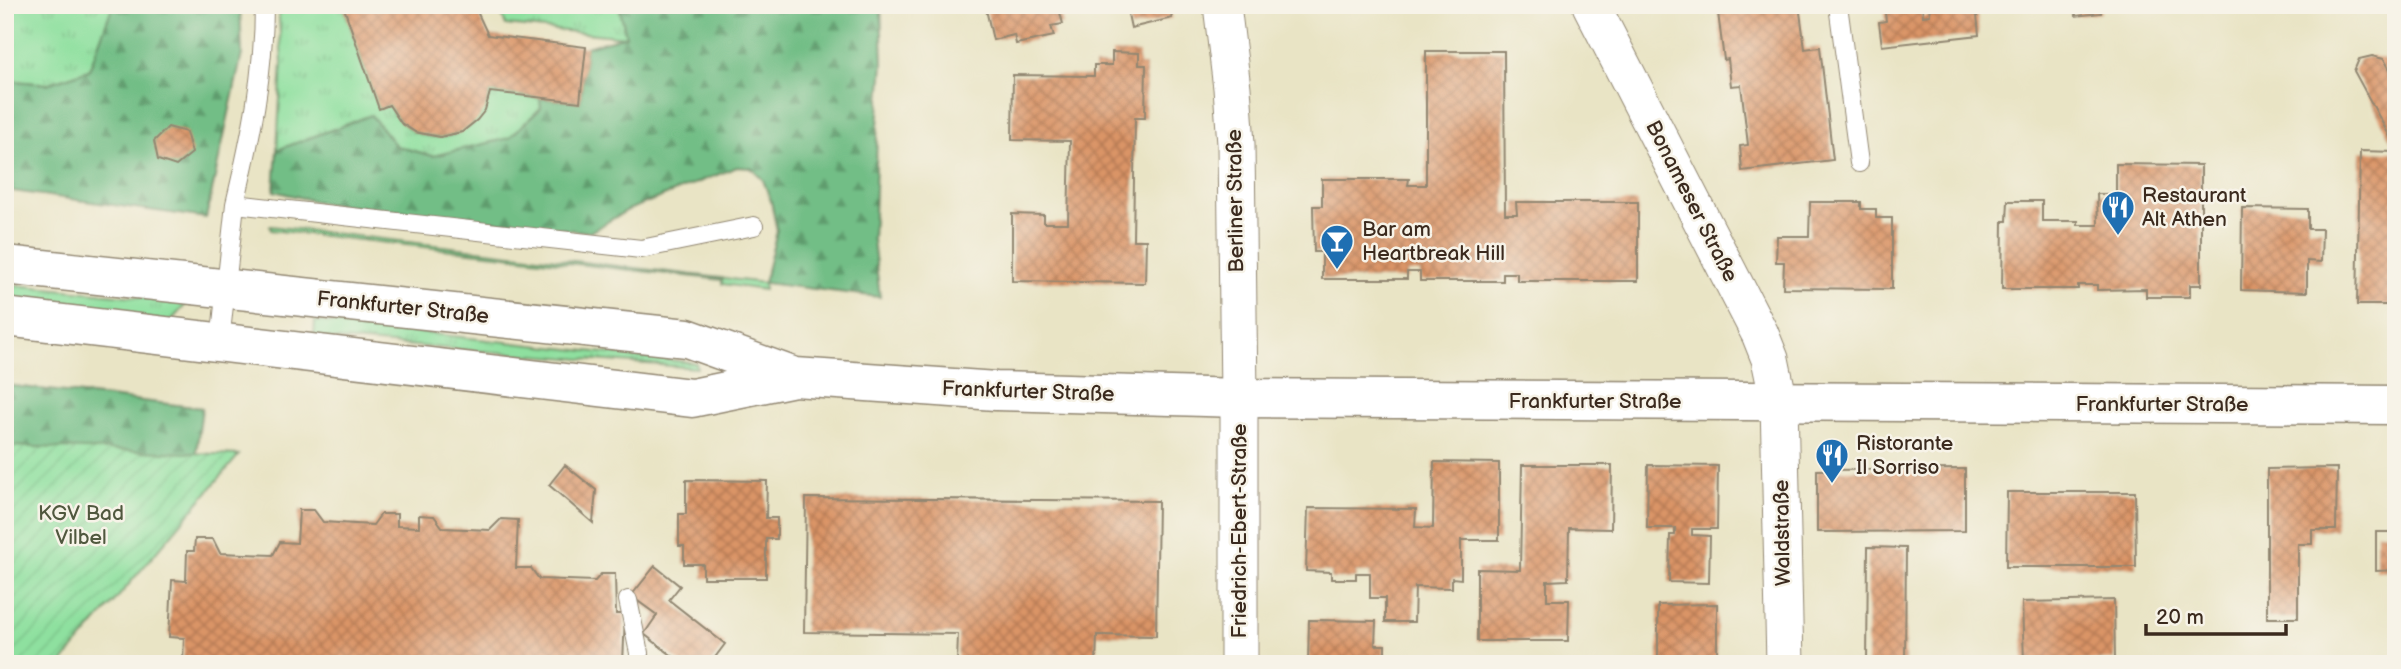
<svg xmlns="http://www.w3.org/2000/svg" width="2401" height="669" font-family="'Balsamiq Sans',sans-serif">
  <defs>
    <pattern id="grass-tufts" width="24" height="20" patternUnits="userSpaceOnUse" patternTransform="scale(1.75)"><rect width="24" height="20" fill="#8ee09f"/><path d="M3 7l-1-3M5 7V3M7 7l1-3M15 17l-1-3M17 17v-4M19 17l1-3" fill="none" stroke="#7bc088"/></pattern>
    <pattern id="forest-firs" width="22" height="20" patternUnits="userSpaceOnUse" patternTransform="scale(1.75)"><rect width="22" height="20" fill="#72be86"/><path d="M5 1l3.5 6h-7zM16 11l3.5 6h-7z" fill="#5f9b6d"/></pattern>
    <pattern id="garden-furrows" width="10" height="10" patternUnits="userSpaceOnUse" patternTransform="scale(1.75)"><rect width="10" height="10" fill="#8ee09f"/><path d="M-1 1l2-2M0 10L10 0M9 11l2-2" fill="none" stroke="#7bc088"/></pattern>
    <pattern id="building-cross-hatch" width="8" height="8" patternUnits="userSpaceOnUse" patternTransform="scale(1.75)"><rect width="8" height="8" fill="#da9466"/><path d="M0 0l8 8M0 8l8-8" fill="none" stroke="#b27953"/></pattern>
  </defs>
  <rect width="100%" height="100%" fill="#f7f3e8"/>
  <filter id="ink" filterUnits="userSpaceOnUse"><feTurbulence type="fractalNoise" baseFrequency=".0143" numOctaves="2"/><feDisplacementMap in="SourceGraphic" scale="14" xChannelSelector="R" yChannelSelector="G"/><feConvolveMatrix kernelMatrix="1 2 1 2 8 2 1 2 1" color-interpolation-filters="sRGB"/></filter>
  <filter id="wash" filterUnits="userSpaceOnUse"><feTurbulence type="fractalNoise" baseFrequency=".00686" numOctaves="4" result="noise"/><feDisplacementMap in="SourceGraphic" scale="28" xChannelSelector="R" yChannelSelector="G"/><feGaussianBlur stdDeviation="1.57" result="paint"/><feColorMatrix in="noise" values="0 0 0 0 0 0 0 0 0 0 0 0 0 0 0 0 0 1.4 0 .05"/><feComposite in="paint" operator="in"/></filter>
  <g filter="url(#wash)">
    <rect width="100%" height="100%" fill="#e9e4c5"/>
    <path fill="url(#grass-tufts)" stroke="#64855e" stroke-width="2" d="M5 5H113L89 70 47 84 5 80Z
      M278 5H343L379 109 389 105C413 154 479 145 490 92L540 98 541 108 509 138 433 156 396 146 323 135 277 150 282 62Z
      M497 5H619L626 37 506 25Z
      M270 226 764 283V290L722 284V280L271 230Z
      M5 284 188 302 170 322 5 301Z
      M315 321 696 363 697 368 314 338Z"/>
    <path fill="url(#forest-firs)" stroke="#567452" stroke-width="2" d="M113 5H240L242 54 206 218 5 190V80L47 84 89 70Z
      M619 5H881L883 64 877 138 873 240 880 297 764 283 777 231 771 201 763 180 751 168 737 167 628 210 590 232 322 203 274 191 277 150 371 115 396 146 433 156 509 138 541 108 540 98 580 102 586 47 626 36Z
      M5 385 202 408 196 454 5 446Z"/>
    <path fill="url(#garden-furrows)" stroke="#64855e" stroke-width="2" d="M5 446 239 455 61 664H5Z"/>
    <g id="blocks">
      <path fill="url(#building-cross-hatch)" d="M343 5H474L488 35 586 47 580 102 490 92 485 110 477 120 462 132 440 137 415 132 401 123 389 105 379 109Z
        M985 5H1058L1063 24 1051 26 1054 36 1016 44 1014 35 993 40Z
        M1126 5H1169L1172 18 1131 28Z
        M1717 5H1799L1805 49 1820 47 1833 160 1742 171 1740 146 1748 145 1741 85 1731 86 1728 59 1724 60Z
        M1884 5H1922L1923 16 1930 15 1929 5H1976L1979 35 1882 46 1879 22 1886 21Z
        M2075 5H2100L2101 13 2076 16Z
        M1426 51H1504L1505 214H1517L1516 202H1638V281H1517V273H1503V281H1420V272H1407V279H1322V252H1314L1313 206H1322V179H1409L1408 185H1426Z
        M1112 52 1139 53V65H1146L1145 118H1135L1133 240H1146L1145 283 1012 281V214L1044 215V223H1068L1070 141 1012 140 1013 75 1094 76V65H1112Z
        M2372 56 2384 59 2396 80V148L2354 71 2359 59Z
        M168 127 186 132 192 153 176 166 158 160 154 141Z
        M2360 151 2396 152V305H2357Z
        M2116 164 2201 165V285H2190V297H2146V289L2097 290V285H2078V289H2002L2003 221H2007L2008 201H2042V221H2078V225H2098L2097 194H2116Z
        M1810 202H1861V209H1876V218H1892V289L1783 288 1784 262H1776L1777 236H1809Z
        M2242 208 2308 209V229H2322L2321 262 2307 261V292L2241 290Z
        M1434 462 1499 463V540H1461V579L1452 578V588L1415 587 1414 622H1385V598H1370V573H1356V579H1331V572L1306 571 1308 508 1416 509 1415 527 1433 528Z
        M565 465 596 490 593 523 549 485Z
        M1522 465H1612L1611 529 1569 528 1568 580 1547 581V600H1569L1568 641H1477V569L1520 570Z
        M1648 465 1718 466 1717 529H1692V535L1710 536 1709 583 1669 582 1670 535H1675V528H1647Z
        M2337 468 2336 530H2312V544H2298V618H2267V469Z
        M1965 469V531L1817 532V470Z
        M686 480 767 481 766 518H777V539H766V578H703V564H684V546H679V514H686Z
        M2007 492H2135L2136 567H2006Z
        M806 498 1158 501 1156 636 1097 635 1096 664H957L958 634 804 632Z
        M299 510H314L323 522 355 524 373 525 381 514H397V526L419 527V515L434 516 443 528 490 530 501 519 518 520 516 568H531L539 579 595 581 601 574H615L616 614H625L623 664H387V662L365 661V664H190L191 662 183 661 184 638 169 637 172 580 186 581 187 551H194L195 539H213L220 553 273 555 280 542 297 543Z
        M2376 532H2396V570L2376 571Z
        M1868 547 1906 548 1905 664H1867Z
        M655 566 680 586 669 600 725 644 710 664H683L644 634 657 615 631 596Z
        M2114 600 2115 660 2024 662 2022 602Z
        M1717 604V664H1658V605Z
        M1309 620 1376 621 1375 645H1385V663L1308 664Z"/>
    </g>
  </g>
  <g filter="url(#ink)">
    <use href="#blocks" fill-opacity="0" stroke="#928772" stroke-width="2"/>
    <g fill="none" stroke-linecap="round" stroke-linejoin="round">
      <defs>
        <path id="service" d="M1838 5 1859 163
          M235 204C251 137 264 75 264 5
          M220 342 235 204 641 249 754 226
          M628 600 639 653V664"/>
        <path id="minor" d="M1222 5 1232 88 1236 144 1239 398V664
          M1591 5 1760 334 1770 359 1779 402 1785 664"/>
        <path id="secondary" d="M5 265 687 338 795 377
          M5 317 692 398 795 377 996 391 1239 398 2396 405"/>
      </defs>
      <use href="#service" stroke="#928772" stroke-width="20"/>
      <use href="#minor" stroke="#928772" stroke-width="39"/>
      <use href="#secondary" stroke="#928772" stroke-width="41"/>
      <use href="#service" stroke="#fff" stroke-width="18"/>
      <use href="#minor" stroke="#fff" stroke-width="37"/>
      <use href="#secondary" stroke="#fff" stroke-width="38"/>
    </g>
  </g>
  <defs>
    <symbol id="restaurant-pin" viewBox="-11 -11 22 30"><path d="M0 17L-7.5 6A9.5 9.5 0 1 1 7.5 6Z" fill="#1f6fb2" stroke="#f7f3e8"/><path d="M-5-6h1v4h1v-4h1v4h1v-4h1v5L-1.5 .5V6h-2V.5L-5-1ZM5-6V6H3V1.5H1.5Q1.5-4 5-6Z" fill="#fff"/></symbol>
    <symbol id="bar-pin" viewBox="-11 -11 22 30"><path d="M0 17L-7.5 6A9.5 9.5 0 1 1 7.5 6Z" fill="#1f6fb2" stroke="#f7f3e8"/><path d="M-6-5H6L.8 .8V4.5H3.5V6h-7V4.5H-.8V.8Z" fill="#fff"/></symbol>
  </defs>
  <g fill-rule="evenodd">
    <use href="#restaurant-pin" x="2099" y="188" width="38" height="52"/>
    <use href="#bar-pin" x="1318" y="222" width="38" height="52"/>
    <use href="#restaurant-pin" x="1813" y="436" width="38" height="52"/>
  </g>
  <g text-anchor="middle" stroke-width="5" stroke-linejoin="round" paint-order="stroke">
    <g font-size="21" fill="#3b2a1e" stroke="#f7f3e8" text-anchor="start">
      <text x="2142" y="202">Restaurant<tspan x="2142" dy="24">Alt Athen</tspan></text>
      <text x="1362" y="236">Bar am<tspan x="1362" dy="24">Heartbreak Hill</tspan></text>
      <text x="1856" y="450">Ristorante<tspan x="1856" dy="24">Il Sorriso</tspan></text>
    </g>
    <g font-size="21" fill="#3b2a1e" stroke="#f7f3e8">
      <text transform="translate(1235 201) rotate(-91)" y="7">Berliner Straße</text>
      <text transform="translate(1692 201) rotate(63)" y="7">Bonameser Straße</text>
      <text transform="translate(403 307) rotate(6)" y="7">Frankfurter Straße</text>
      <text transform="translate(1028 391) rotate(2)" y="7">Frankfurter Straße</text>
      <text x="1595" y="408">Frankfurter Straße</text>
      <text x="2162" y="411">Frankfurter Straße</text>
      <text transform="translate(1239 531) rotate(-90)" y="7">Friedrich-Ebert-Straße</text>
      <text transform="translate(1782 533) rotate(-91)" y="7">Waldstraße</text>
    </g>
    <g font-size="21" fill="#50583e" stroke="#f7f3e8">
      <text x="81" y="520">KGV Bad<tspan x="81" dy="24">Vilbel</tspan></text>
    </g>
  </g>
  <rect width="2401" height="669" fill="none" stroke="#f7f3e8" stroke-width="28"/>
  <path d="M2146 624v10h140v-10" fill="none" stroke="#3b2a1e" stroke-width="3.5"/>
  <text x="2156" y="624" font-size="21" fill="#3b2a1e" stroke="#f7f3e8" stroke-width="5" paint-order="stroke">20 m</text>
</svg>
